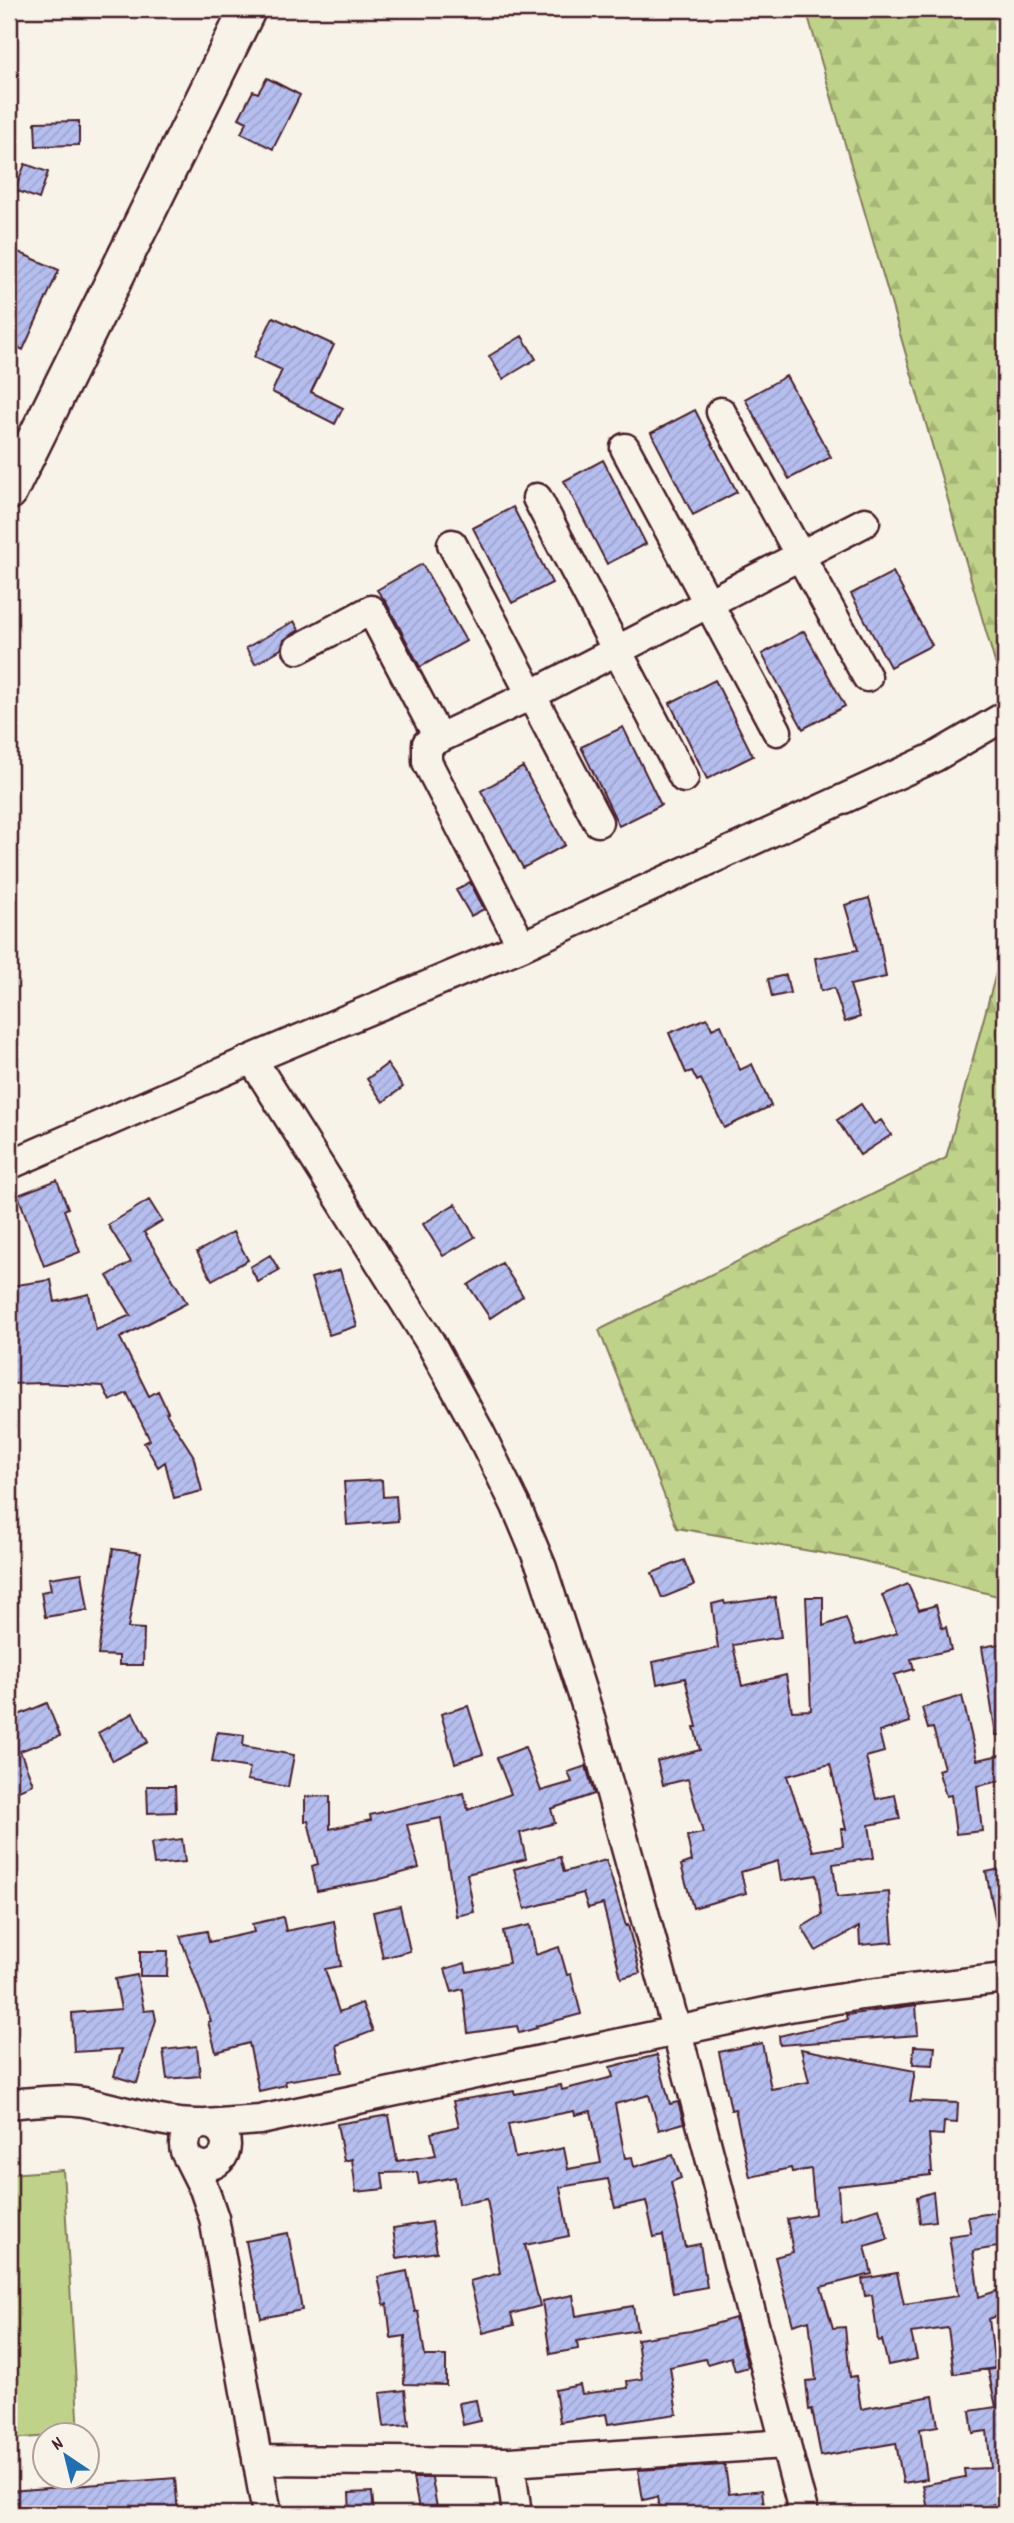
<svg xmlns="http://www.w3.org/2000/svg" width="1014" height="2523" font-family="Dekko,sans-serif">
  <defs>
    <pattern id="forest-firs" width="22" height="20" patternUnits="userSpaceOnUse" patternTransform="scale(1.75)"><rect width="22" height="20" fill="#bed389"/><path d="M5 1l3.5 6h-7zM16 11l3.5 6h-7z" fill="#a5b576"/></pattern>
    <pattern id="building-hatch" width="6" height="6" patternUnits="userSpaceOnUse" patternTransform="scale(1.75)"><rect width="6" height="6" fill="#b5beef"/><path d="M-1 1l2-2M0 6l6-6M5 7l2-2" fill="none" stroke="#9da3cd"/></pattern>
  </defs>
  <rect width="100%" height="100%" fill="#f7f3e8"/>
  <filter id="ink" filterUnits="userSpaceOnUse"><feTurbulence type="fractalNoise" baseFrequency=".0143" numOctaves="2"/><feDisplacementMap in="SourceGraphic" scale="14" xChannelSelector="R" yChannelSelector="G"/><feConvolveMatrix kernelMatrix="1 2 1 2 8 2 1 2 1" color-interpolation-filters="sRGB"/></filter>
  <g filter="url(#ink)">
    <path fill="url(#forest-firs)" stroke="#84795a" stroke-width="2" d="M806 9H1005V697Z
      M1005 940V1598L856 1559 677 1528 599 1330 946 1158Z"/>
    <path fill="#bed389" stroke="#84795a" stroke-width="2" d="M63 2170 79 2434 9 2439V2174Z"/>
    <path fill="url(#building-hatch)" stroke="#4a1f2b" stroke-width="2" fill-rule="evenodd" d="M267 78 300 95 273 149 241 133 247 122 239 118 253 91 258 93Z
      M79 121V145L36 146 35 122Z
      M25 164 48 172 39 199 15 190Z
      M9 248 59 270 23 350 9 343Z
      M273 317 334 345 311 392 343 408 335 424 272 392 282 370 254 357Z
      M522 336 536 359 503 379 489 356Z
      M786 376 831 457 789 479 745 399Z
      M695 410 737 492 693 515 651 433Z
      M603 460 646 544 607 564 564 481Z
      M513 507 552 583 512 603 473 528Z
      M422 564 466 641 420 667 386 602 377 590Z
      M893 572 932 645 890 667 851 594Z
      M294 621 299 630 284 640 281 649 255 664 246 648Z
      M804 631 845 706 803 729 762 654Z
      M715 680 753 756 707 779 670 703Z
      M623 727 661 805 619 826 581 747Z
      M523 767 565 845 523 868 481 791Z
      M470 882 484 909 471 916 456 890Z
      M869 898 877 926 886 977 850 985 860 1017 845 1022 834 988 821 991 815 958 858 950 845 905Z
      M786 975 790 993 772 997 768 979Z
      M707 1018 712 1029 721 1025 740 1070 752 1064 771 1106 724 1128 701 1079 697 1081 692 1071 686 1073 669 1033Z
      M387 1064 403 1087 383 1102 367 1079Z
      M861 1104 874 1124 881 1120 891 1135 860 1155 837 1120Z
      M57 1180 68 1208 64 1210 80 1252 44 1266 18 1195Z
      M149 1200 162 1221 144 1232 187 1303 120 1338 149 1396 158 1391 168 1412 166 1413 193 1455 202 1491 174 1498 165 1462 158 1467 144 1443 150 1440 127 1393 110 1401 103 1386 44 1383 9 1384V1357H11L9 1286 51 1280 55 1302 89 1294 96 1330 131 1315 107 1276 131 1262 108 1225Z
      M455 1204 475 1237 443 1256 423 1224Z
      M233 1232 248 1260 212 1280 197 1252Z
      M270 1255 279 1270 258 1282 250 1267Z
      M502 1263 523 1296 490 1318 468 1285Z
      M340 1270 357 1326 329 1335 311 1278Z
      M382 1480 383 1497 396 1496 398 1521 347 1525 344 1482Z
      M113 1549 141 1553 128 1628 144 1629 143 1665H119V1656L98 1655Z
      M684 1560 694 1585 662 1598 652 1573Z
      M82 1573 88 1610 45 1617 41 1592 51 1590 49 1578Z
      M908 1584 919 1610 936 1605 942 1628 946 1627 951 1650 911 1659 914 1669 894 1675 910 1722 879 1732 884 1752 866 1757 876 1799 895 1795 900 1819 869 1825 874 1858 833 1864 837 1897 889 1892 893 1942 860 1945 859 1927 816 1951 802 1927 822 1915 817 1875 781 1881 778 1861 741 1872 746 1893 693 1908 681 1865 692 1861 687 1836 703 1833 688 1779 663 1785 657 1761 700 1750 694 1727H697L685 1678 657 1684 653 1662 718 1648 712 1604 724 1601 725 1604 775 1597 781 1637 733 1645 742 1686 786 1675 792 1711 811 1710 806 1597H823V1626L846 1618 856 1645 897 1633 882 1595ZM830 1764 846 1829H841L843 1846 813 1851 787 1776Z
      M1005 1643V1735H996L982 1647Z
      M962 1696 977 1760 1005 1754V1780L977 1786 982 1831 956 1834 951 1795 946 1796 938 1770 944 1768 933 1728 928 1729 922 1708Z
      M47 1703 60 1736 20 1751 33 1784 9 1794V1719Z
      M468 1706 483 1754 455 1763 441 1714Z
      M133 1713 148 1742 113 1761 98 1733Z
      M217 1732 244 1735 243 1746 294 1755 288 1787 247 1780 250 1768 212 1762Z
      M525 1747 541 1791 572 1782 568 1772 586 1766 594 1794 551 1809 555 1823 520 1833 526 1859 467 1874 474 1912 456 1916 441 1818 407 1825 419 1868 377 1880 317 1891 312 1866 318 1864 308 1821H305V1797L330 1796V1829L371 1820 370 1815 464 1793 468 1810 511 1794 497 1758Z
      M147 1786H175L176 1812 148 1813Z
      M182 1839 185 1862 154 1865 151 1843Z
      M560 1857 564 1872 606 1860 626 1926 628 1925 640 1973 621 1978 603 1904 588 1908 583 1893 525 1909 514 1869Z
      M1005 1868V1931L998 1932 986 1872Z
      M400 1906 410 1951 383 1958 373 1912Z
      M283 1917 286 1931 334 1921 341 1966 325 1969 339 2012 362 2003 373 2031 337 2045 342 2072 285 2081 286 2085 259 2091 249 2043 216 2052 208 2022 211 2021 180 1936 207 1931 209 1942 254 1932 252 1924Z
      M530 1925 536 1955 559 1947 567 1975 571 1974 581 2014 536 2026 537 2028 519 2033 517 2026 468 2033 463 1989 452 1992 445 1969 465 1963 467 1972 509 1963 503 1931Z
      M140 1951H168L167 1976H140Z
      M137 1975 144 2011 154 2010 156 2020 137 2083 114 2076 122 2049 74 2052 72 2013 121 2009 115 1979Z
      M916 2005 918 2035 780 2045 779 2036 847 2020 846 2015Z
      M762 2043 771 2089 809 2082 801 2049 915 2071 910 2101 958 2103 957 2123 944 2122 943 2135 929 2134 932 2172H930V2175L838 2186 840 2220 879 2208 888 2239 865 2246 872 2274 821 2287 833 2328 845 2327 850 2377 856 2376 861 2409 933 2396 938 2426 920 2429 927 2479 903 2483 896 2443 821 2456 812 2409 809 2410 806 2381 816 2380 809 2320 793 2325 775 2257 793 2252 787 2219 815 2214 811 2169 792 2172 791 2168 750 2177 735 2109 731 2110 719 2052Z
      M197 2046 200 2076 167 2079 163 2050Z
      M914 2046 935 2047 933 2065 913 2064Z
      M657 2055 670 2104 678 2102 684 2123 659 2130 649 2095 615 2104 625 2158 632 2157 634 2167 673 2155 681 2178 671 2182 685 2247 700 2244 707 2287 673 2293 663 2235 654 2237 646 2201 615 2208 608 2179 560 2187 569 2236 525 2245 540 2306 511 2314 514 2325 483 2333 470 2281 500 2273 487 2199 458 2204 455 2177 419 2184 417 2172 382 2173 384 2189 356 2192 352 2159 344 2161 337 2124 389 2115 397 2161 436 2155 431 2133 459 2126 453 2101 514 2091 515 2094 561 2085 562 2090 613 2077 610 2067ZM574 2111 575 2115 591 2111 601 2163 568 2169 564 2148 515 2158 508 2124Z
      M933 2192 936 2221 920 2223 917 2197Z
      M998 2212 1004 2246 973 2251 979 2297 1005 2288V2313L989 2319 995 2368 954 2374 948 2328 911 2333 917 2359 888 2365 882 2340 878 2341 872 2295 865 2296 862 2279 897 2273 904 2304 958 2296 949 2236 971 2233 968 2217Z
      M432 2222 437 2252 397 2258 393 2228Z
      M288 2233 302 2310 261 2318 246 2241Z
      M407 2271 415 2312 418 2311 425 2356H446V2385L404 2384 405 2336 391 2338 387 2304 384 2305 378 2277Z
      M573 2295 576 2316 633 2306 637 2330 577 2341 578 2349 550 2354 542 2301Z
      M735 2318 748 2367 735 2371 731 2357 707 2364 705 2359 670 2367 677 2414 608 2424 606 2414 560 2422 555 2390 580 2385 582 2394 628 2388 627 2381 642 2379 637 2339 691 2331Z
      M1005 2367V2502L947 2514H929L923 2485 965 2477 964 2469 991 2468 987 2431 973 2433 970 2411 996 2407 988 2370Z
      M405 2390 409 2425 384 2427 380 2393Z
      M476 2400 480 2421 463 2425 459 2403Z
      M725 2465 729 2494 762 2490 765 2514H660L657 2497 643 2500 638 2470Z
      M175 2478 178 2514H12L10 2491Z
      M413 2478H432L438 2514H420Z
      M372 2492 374 2514H350L349 2493Z"/>
    <g fill="none" stroke-linecap="round" stroke-linejoin="round">
      <defs>
        <path id="minor" d="M721 412 867 677
          M625 448 777 731
          M537 498 684 778
          M452 544 598 822
          M298 649 371 610 438 737
          M522 946 427 762V744L531 695 865 522
          M252 1059 430 1342 479 1431 516 1506 542 1568 589 1714 677 2032 804 2514
          M9 1165 252 1059 522 946 935 757 1005 716
          M9 2104C34 2102 60 2098 84 2102 124 2109 160 2125 201 2124
          M206 2124 260 2120 789 2007 861 1995 1005 1978
          M184 2145a21 21 0 1 1 42 0a21 21 0 1 1-42 0Z
          M189 2159 204 2189 214 2218 267 2514
          M257 2460 510 2462 786 2444
          M510 2462 517 2514"/>
        <path id="major" d="M9 492 248 9"/>
      </defs>
      <use href="#minor" stroke="#4a1f2b" stroke-width="33"/>
      <use href="#major" stroke="#4a1f2b" stroke-width="40"/>
      <use href="#minor" stroke="#f7f3e8" stroke-width="28"/>
      <use href="#major" stroke="#f7f3e8" stroke-width="35"/>
    </g>
  </g>
  <rect width="1014" height="2523" fill="none" stroke="#f7f3e8" stroke-width="35"/>
  <rect x="18" y="18" width="979" height="2488" fill="none" stroke="#4a1f2b" stroke-width="2.5" filter="url(#ink)"/>
  <g transform="translate(66 2456) rotate(325)"><circle r="33" fill="#f7f3e8" stroke="#b29e9c" stroke-width="2"/>
  <path d="M0-5L12 26L0 18L-12 26Z" fill="#1f6fb2"/>
  <text y="-10" font-size="19" font-weight="bold" text-anchor="middle" fill="#4a1f2b">N</text>
  </g>
</svg>
